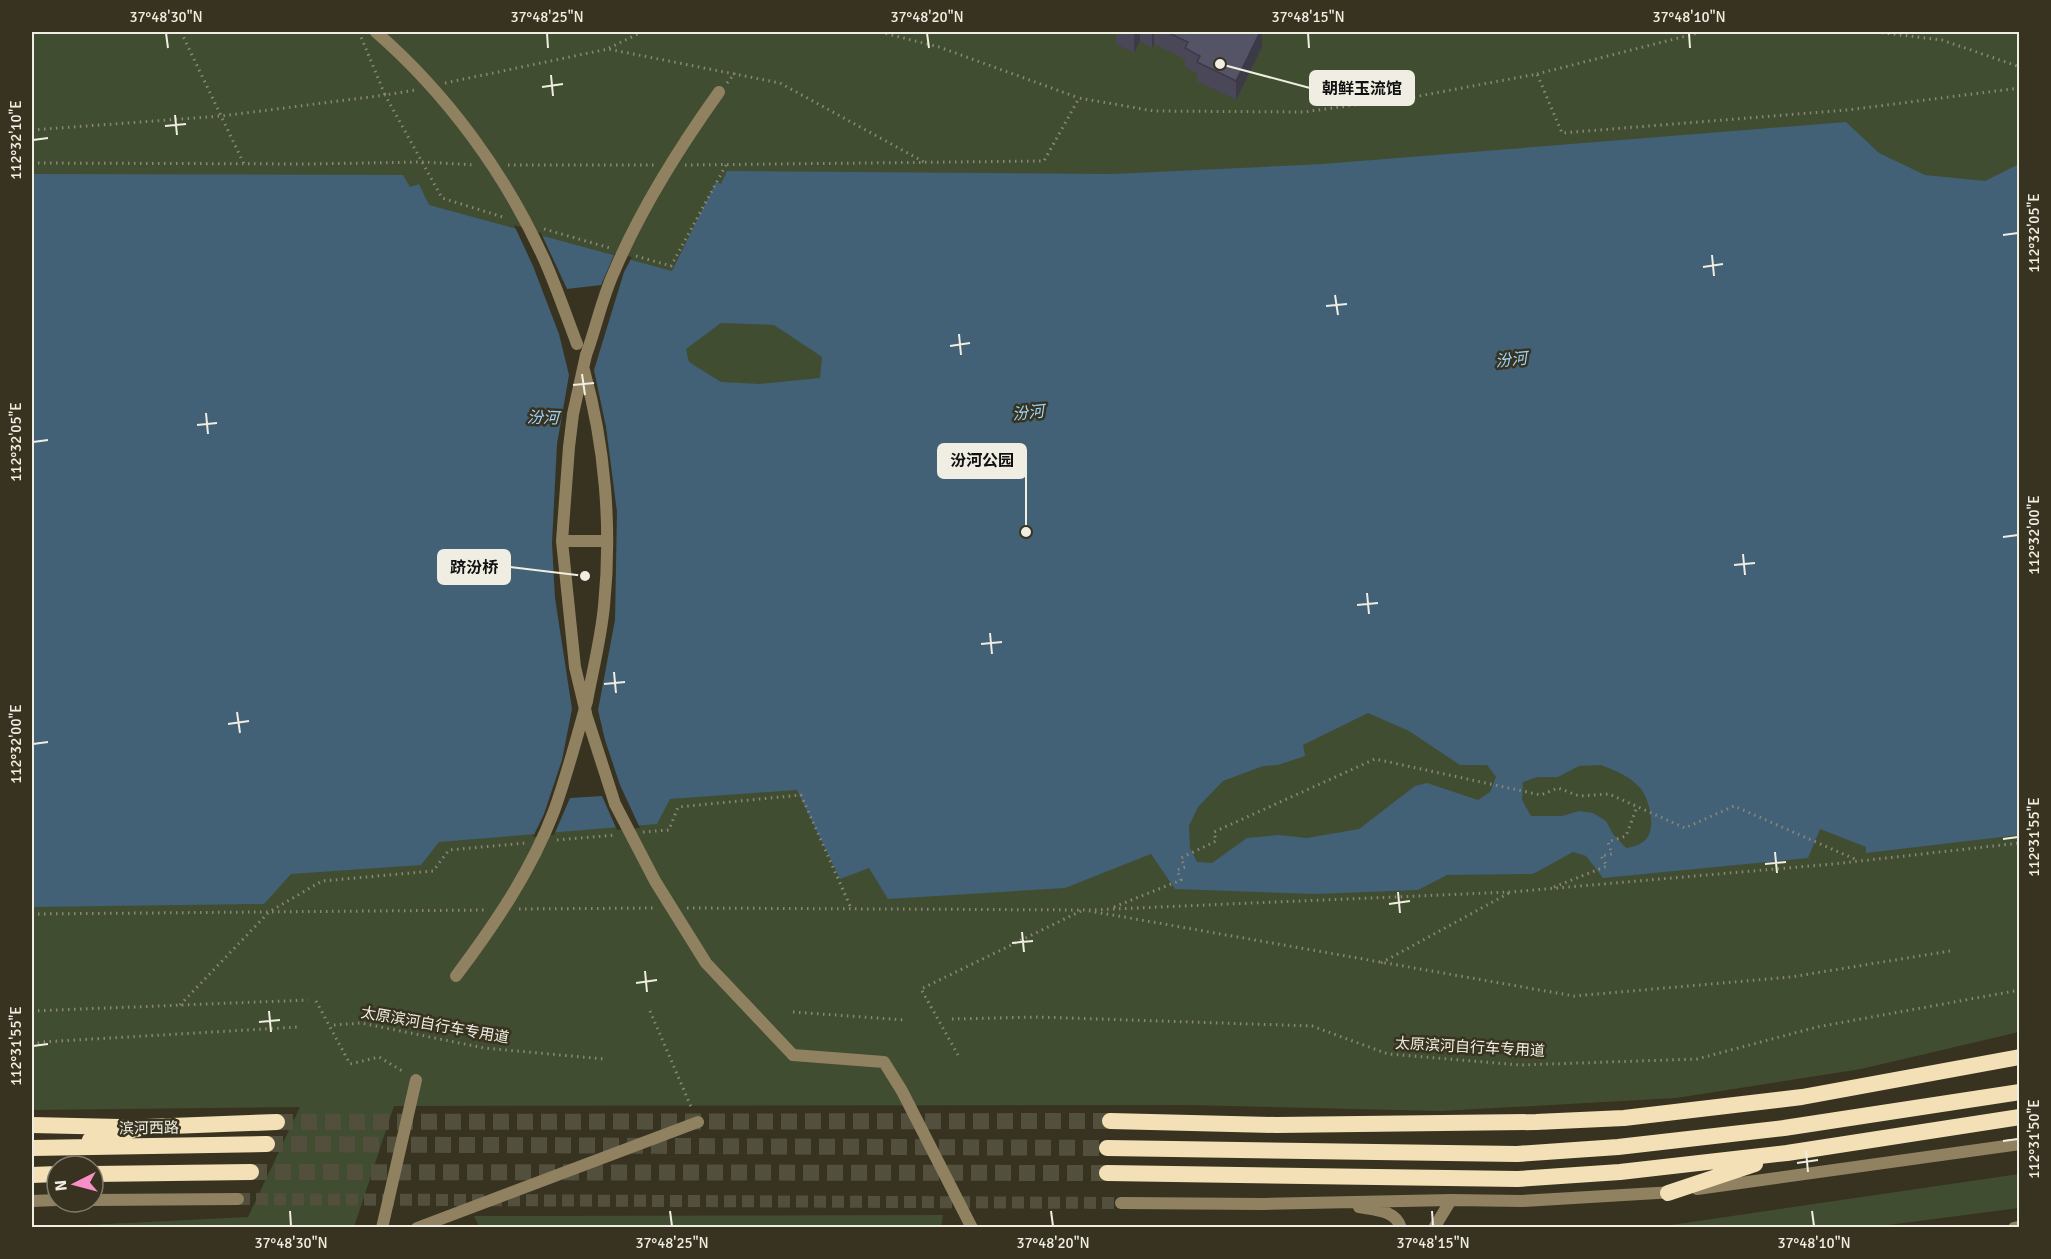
<svg xmlns="http://www.w3.org/2000/svg" width="2051" height="1259" font-family="Signika,'Noto Sans SC',sans-serif">
  <rect width="100%" height="100%" fill="#373320"/>
  <path fill="#414d30" d="M32 32H2019V1032L1861 1069 1676 1098 1441 1111 1188 1105 394 1106 354 1227H47L248 1217 300 1107 32 1110Z
    M2019 1174V1208L1865 1228 1657 1227Z
    M943 1215 941 1228H480L474 1216Z"/>
  <path fill="#426076" fill-rule="evenodd" d="M1846 122 1879 153 1925 175 1985 181 2019 164V835L1866 853V847L1820 829 1808 858 1603 878 1586 856 1573 852 1533 874 1447 875 1418 890 1315 894 1175 889 1151 854 1065 888 888 899 869 868 840 879 797 790 670 799 657 824 439 842 421 865 291 874 264 904 32 907V174L403 175 410 187 419 184 429 205 672 271 716 182 721 184 727 171 1112 174 1322 164ZM721 323 774 325 822 357 820 378 760 384 721 382 689 362 686 349ZM1368 713 1409 731 1460 765H1487L1496 777 1490 792 1478 800 1427 783 1415 786 1359 829 1307 838 1279 835 1247 838 1212 863 1197 862 1190 848 1189 826 1198 807 1223 781 1263 766 1278 765 1305 756 1303 745ZM1601 765C1616 771 1630 776 1641 789 1649 800 1656 826 1647 838 1643 844 1633 847 1626 848L1613 834 1606 821 1593 813 1579 811 1562 816H1531L1522 800 1523 782 1537 777H1558L1579 766Z"/>
  <path fill="#373320" d="M514 225 541 233 567 289 601 285 615 253 632 257 624 272 594 370 606 427 617 512 615 620 598 710 605 740 620 785 640 828 617 830 602 796 570 798 554 835 533 837 544 814 562 760 572 709 555 598 552 543 557 444 569 375 559 334 533 266Z"/>
  <g fill="none" stroke-linecap="round" stroke-linejoin="round">
    <path stroke="#534f3d" stroke-width="12" stroke-dasharray="12 6" stroke-linecap="butt" d="M238 1199 1121 1203"/>
    <path stroke="#534f3d" stroke-width="16" stroke-dasharray="16 8" stroke-linecap="butt" d="M277 1122 1110 1121
      M267 1144 1107 1148
      M251 1172 1107 1173"/>
    <path stroke="#8b8778" stroke-width="3" stroke-dasharray="1.5 4.5" stroke-linecap="butt" d="M181 32 244 164
      M359 32 385 95 416 90
      M880 32 939 47 1079 98
      M1876 32 1942 40 2020 67
      M609 48 642 32
      M1537 74 1702 32
      M445 83 608 49 780 83 924 162
      M727 83 735 73
      M32 130 222 116 385 95 442 198 506 218
      M32 163 307 164 423 162 475 165
      M508 165H655
      M685 165 1044 161 1079 98 1154 111 1304 112 1419 96 1537 74 1562 133 1847 110 2020 88
      M544 229 610 248
      M636 256 671 266 726 165
      M643 832 669 830 678 807 801 795 851 908
      M557 840 616 835
      M1554 887 1607 866 1601 856 1612 854 1608 842 1626 836 1637 807
      M1114 907 1181 880 1177 870 1185 867 1181 858 1216 841 1214 832 1375 759 1541 795 1558 788 1579 796 1609 794 1685 828 1734 806 1857 860
      M687 908 1084 910 1574 996 1791 977 1950 951
      M519 909 657 908
      M1089 910 1511 892 1833 864 2020 843
      M32 914 486 910
      M1381 963 1509 893
      M316 1001 350 1064 379 1057 404 1072
      M180 1005 269 912 322 881 433 871 449 850 526 843
      M32 1011 308 1000
      M650 1011 692 1109
      M793 1012 905 1020
      M952 1019 1038 1017 1312 1026 1388 1054 1520 1065 1697 1059 1817 1027 2020 990
      M334 1025 361 1023 484 1048 604 1059
      M32 1045 42 1042 298 1027
      M958 1055 921 989 1083 910"/>
    <path stroke="#908161" stroke-width="12" d="M586 355 573 414 569 447 562 541 575 667 586 713
      M584 370C605 445 612 528 604 606 601 638 593 669 587 701
      M562 541H607
      M793 1055 884 1062 902 1091 972 1228
      M382 1228 416 1080
      M417 1228 698 1122
      M2014 1228 2020 1227"/>
    <path stroke="#908161" stroke-width="12" d="M1697 1189 2020 1144
      M93 1200 238 1199
      M32 1201 57 1200
      M1121 1203 1264 1204 1451 1200 1522 1201 1674 1192
      M1359 1207C1375 1210 1396 1210 1401 1228
      M1434 1228 1451 1200"/>
    <path stroke="#f3e0b6" stroke-width="16" d="M1110 1121 1276 1125 1536 1122 1624 1118 1802 1097 2020 1057
      M32 1125 120 1127
      M90 1140 145 1127 277 1122
      M32 1148 267 1144
      M1107 1148 1517 1154 1618 1147 1784 1128 2020 1092
      M1107 1173 1518 1179 1620 1172 1787 1153 2020 1117
      M93 1174 251 1172
      M32 1175 57 1174
      M1668 1193 1755 1164"/>
    <path stroke="#908161" stroke-width="12" d="M376 32C447 94 505 173 544 259 556 286 566 315 577 344
      M586 355C596 328 602 298 614 272 641 208 679 148 719 92
      M586 714 615 804 655 881 706 963 793 1055
      M456 976C495 924 531 871 554 811 567 775 577 737 587 701"/>
  </g>
  <path fill="#494758" d="M1116 32H1262V47L1236 100 1197 81V73L1185 67V59L1154 44 1152 48 1140 41 1134 53 1116 44Z"/>
  <path fill="#3c3a47" d="M1135 32H1140V41L1134 53V34Z
    M1152 32H1154V44L1152 48Z
    M1260 32H1262V47L1236 100V81Z"/>
  <path fill="#555366" stroke="#3c3a47" stroke-width="1.5" d="M1167 32H1260L1236 81 1197 62 1200 56 1185 48 1188 42Z"/>
  <path fill="none" stroke="#f0ede2" stroke-width="2" d="M166 33 168 48M547 33 548 48M927 33 929 48M1308 33 1309 48M1689 33 1690 48M551 75 553 96M542 87 563 84M175 115 177 135M165 126 186 124M33 140 48 138M2003 235 2018 233M1712 255 1714 276M1703 267 1723 264M1335 295 1338 315M1326 306 1347 304M959 334 961 355M950 346 970 343M582 374 585 395M573 385 594 383M206 413 208 434M197 425 217 423M33 442 48 440M2003 537 2018 535M1743 554 1745 575M1734 565 1755 563M1367 593 1369 614M1357 605 1378 603M990 633 992 654M981 644 1002 642M614 672 616 693M604 684 625 682M237 712 240 733M228 724 249 721M33 744 48 742M2003 839 2018 837M1775 852 1777 873M1765 864 1786 862M1398 892 1400 913M1389 904 1410 901M1022 932 1024 952M1012 943 1033 941M645 971 647 992M636 983 657 980M269 1011 271 1032M259 1022 280 1020M33 1046 48 1044M2003 1141 2018 1139M1806 1151 1808 1172M1797 1163 1818 1160M290 1211 291 1226M670 1211 672 1226M1051 1211 1053 1226M1432 1211 1433 1226M1812 1211 1814 1226"/>
  <g text-anchor="middle" stroke-width="5" stroke-linejoin="round" paint-order="stroke">
    <g font-size="15" fill="#f0ede2" stroke="#373320">
      <text transform="translate(435 1025) rotate(10)" y="5">太原滨河自行车专用道</text>
      <text transform="translate(1470 1047) rotate(3)" y="5">太原滨河自行车专用道</text>
      <text transform="translate(149 1128) rotate(-1)" y="5">滨河西路</text>
    </g>
    <g font-size="16" font-style="italic" fill="#9ed5fe" stroke="#373320">
      <text transform="translate(1511 359) rotate(-6)" y="6">汾河</text>
      <text transform="translate(1028 412) rotate(-6)" y="6">汾河</text>
      <text transform="translate(543 417) rotate(2)" y="6">汾河</text>
    </g>
  </g>
  <path fill="none" stroke="#f0ede2" stroke-width="2" d="M1220 64L1310 88M1026 532L1026 461M585 576L510 567"/>
  <g fill="#f0ede2" stroke="#373320" stroke-width="2">
    <circle cx="1220" cy="64" r="6"/>
    <circle cx="1026" cy="532" r="6"/>
    <circle cx="585" cy="576" r="6"/>
  </g>
  <g fill="#f0ede2" stroke="#f0ede2" stroke-width="2">
    <rect x="1310" y="71" width="104" height="34" rx="6"/>
    <rect x="938" y="444" width="88" height="34" rx="6"/>
    <rect x="438" y="550" width="72" height="34" rx="6"/>
  </g>
  <g font-size="16" text-anchor="middle" font-weight="bold" fill="#111">
    <text x="1362" y="94">朝鲜玉流馆</text>
    <text x="982" y="466">汾河公园</text>
    <text x="474" y="573">跻汾桥</text>
  </g>
  <rect width="2051" height="1259" fill="none" stroke="#373320" stroke-width="66"/>
  <g transform="translate(75 1184) rotate(264)"><circle r="28" fill="#373320" stroke="#817d6e" stroke-width="1.5"/>
  <path d="M0-4.5L10 22L0 15L-10 22Z" fill="#f98fc9"/>
  <text y="-9" font-size="16" font-weight="bold" text-anchor="middle" fill="#f0ede2">N</text>
  </g>
  <rect x="33" y="33" width="1985" height="1193" fill="none" stroke="#f0ede2" stroke-width="2"/>
  <g font-size="15" text-anchor="middle" fill="#f0ede2">
    <text x="166" y="22">37°48'30"N</text>
    <text x="547" y="22">37°48'25"N</text>
    <text x="927" y="22">37°48'20"N</text>
    <text x="1308" y="22">37°48'15"N</text>
    <text x="1689" y="22">37°48'10"N</text>
    <text transform="translate(16 140) rotate(-90)" y="5">112°32'10"E</text>
    <text transform="translate(2034 233) rotate(-90)" y="5">112°32'05"E</text>
    <text transform="translate(16 442) rotate(-90)" y="5">112°32'05"E</text>
    <text transform="translate(2034 535) rotate(-90)" y="5">112°32'00"E</text>
    <text transform="translate(16 744) rotate(-90)" y="5">112°32'00"E</text>
    <text transform="translate(2034 837) rotate(-90)" y="5">112°31'55"E</text>
    <text transform="translate(16 1046) rotate(-90)" y="5">112°31'55"E</text>
    <text transform="translate(2034 1139) rotate(-90)" y="5">112°31'50"E</text>
    <text x="291" y="1248">37°48'30"N</text>
    <text x="672" y="1248">37°48'25"N</text>
    <text x="1053" y="1248">37°48'20"N</text>
    <text x="1433" y="1248">37°48'15"N</text>
    <text x="1814" y="1248">37°48'10"N</text>
  </g>
</svg>
